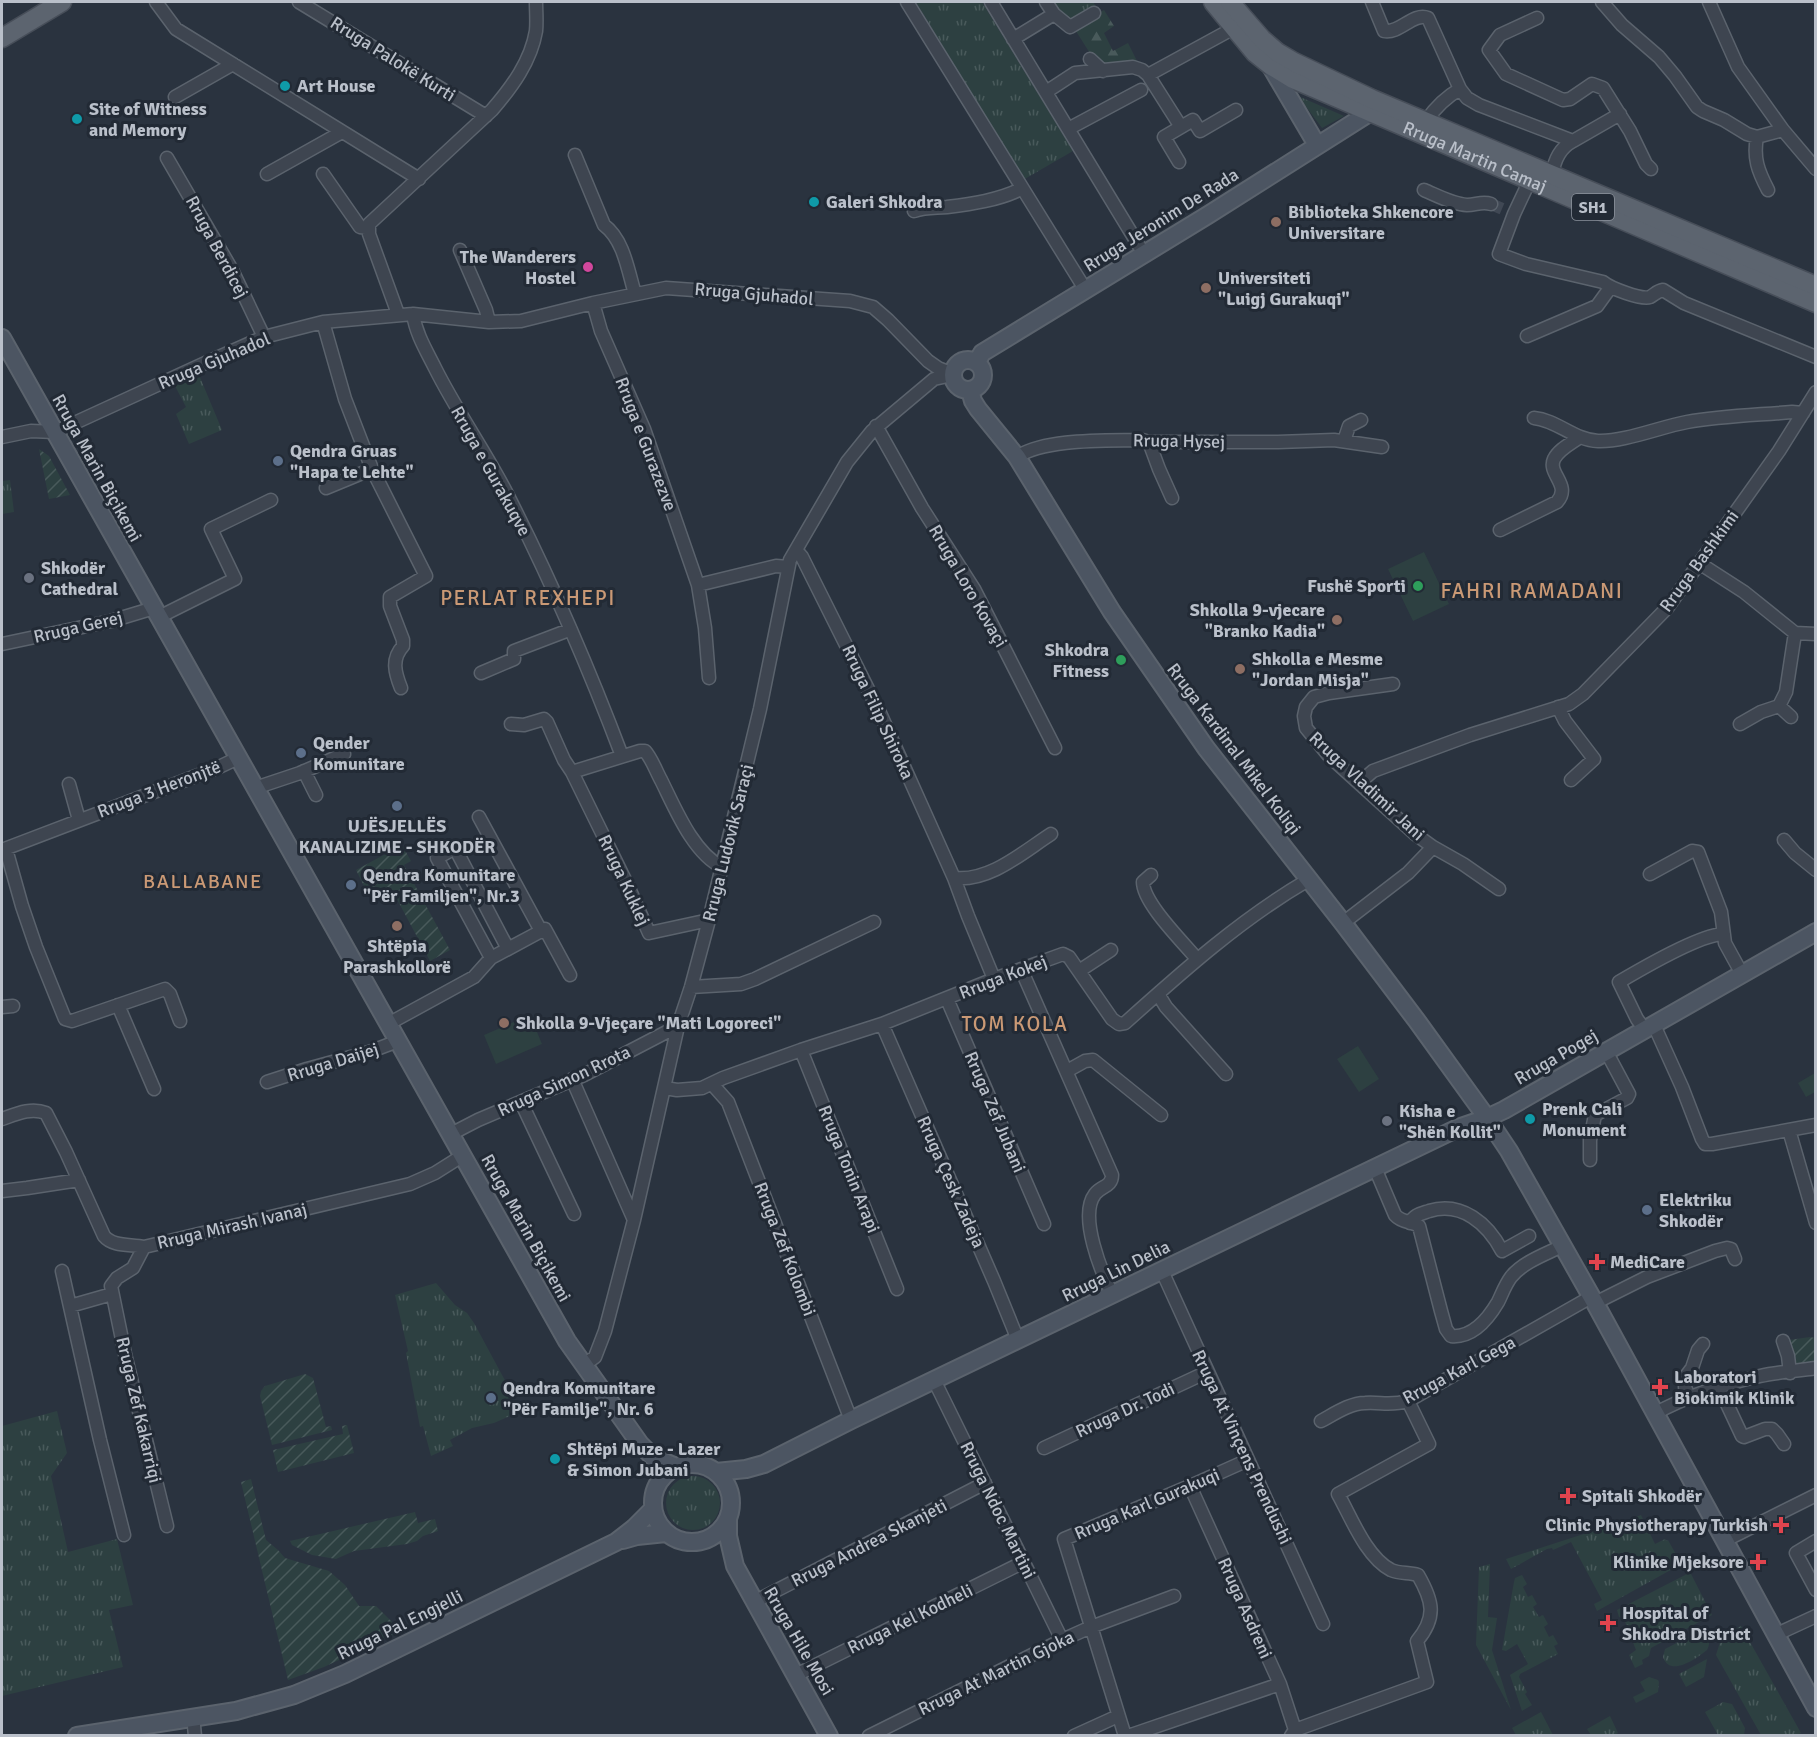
<svg xmlns="http://www.w3.org/2000/svg" width="1817" height="1737" font-family="Signika,sans-serif">
  <defs>
    <pattern id="grass-tufts" width="24" height="20" patternUnits="userSpaceOnUse" patternTransform="scale(1.5)"><rect width="24" height="20" fill="#2d4041"/><path d="M3 7l-1-3M5 7V3M7 7l1-3M15 17l-1-3M17 17v-4M19 17l1-3" fill="none" stroke="#495a5b"/></pattern>
    <pattern id="forest-firs" width="22" height="20" patternUnits="userSpaceOnUse" patternTransform="scale(1.5)"><rect width="22" height="20" fill="#2d4041"/><path d="M5 1l3.5 6h-7zM16 11l3.5 6h-7z" fill="#495a5b"/></pattern>
    <pattern id="garden-furrows" width="10" height="10" patternUnits="userSpaceOnUse" patternTransform="scale(1.5)"><rect width="10" height="10" fill="#2d4041"/><path d="M-1 1l2-2M0 10L10 0M9 11l2-2" fill="none" stroke="#495a5b"/></pattern>
  </defs>
  <rect width="100%" height="100%" fill="#2a333f"/>
  <path fill="url(#grass-tufts)" d="M916 2H982L1073 151 1023 180Z
    M1050 2H1093L1097 8 1072 22 1055 10Z
    M1298 96 1344 116 1322 128Z
    M199 375 222 430 189 444 176 414 186 407 175 386Z
    M10 480 14 512 2 514V481Z
    M436 1283 455 1305 467 1313 474 1323 508 1386 517 1413 494 1423 472 1428 450 1440 453 1446 431 1456 423 1426 420 1427 406 1353 408 1351 395 1295Z
    M57 1411 67 1453 51 1476 68 1552 117 1539 133 1605 109 1610 123 1667 2 1696V1426Z
    M666 1503a27 27 0 1 1 54 0a27 27 0 1 1-54 0Z
    M1641 1515 1655 1544 1665 1539 1667 1541 1668 1540 1678 1558 1687 1553 1692 1561 1686 1562 1667 1572 1597 1611 1594 1604 1602 1600 1571 1542 1553 1550 1552 1548 1547 1549 1511 1569 1506 1559 1621 1522 1623 1527 1635 1523 1633 1518Z
    M1490 1564 1488 1617 1497 1618 1492 1650 1511 1710 1476 1645 1479 1567Z
    M1687 1574H1691L1712 1615 1651 1648 1649 1656 1642 1660 1643 1664 1635 1668 1629 1655 1636 1650 1624 1619 1619 1617 1617 1610Z
    M1522 1575 1527 1584 1523 1587 1528 1597 1532 1595 1537 1604 1533 1607 1539 1617 1543 1615 1548 1624 1544 1627 1549 1637 1553 1635 1558 1644 1554 1646 1558 1654 1520 1674 1519 1677 1527 1692 1525 1694 1532 1705 1522 1711 1510 1675 1528 1664 1517 1644 1506 1651 1502 1650 1514 1582 1515 1578Z
    M1741 1626 1801 1733 1797 1735H1761L1716 1655 1722 1636Z
    M1698 1632C1708 1633 1712 1641 1707 1650 1697 1658 1670 1678 1663 1657L1665 1649Z
    M1707 1659 1704 1677 1686 1687 1679 1674Z
    M1649 1677 1658 1680 1659 1682 1658 1692 1636 1703 1633 1697 1645 1691 1640 1682Z
    M1723 1702 1732 1704 1745 1728 1744 1735H1718L1705 1712Z
    M1541 1712 1553 1735H1516L1512 1728Z
    M1610 1716 1618 1733 1614 1735H1591L1587 1729Z"/>
  <path fill="url(#forest-firs)" d="M1104 10 1114 26 1104 33 1113 51 1128 43 1137 61 1131 65 1105 68 1093 58 1074 28Z"/>
  <path fill="url(#garden-furrows)" d="M39 449 49 456 70 495 49 499Z
    M402 845 411 861 404 865 450 950 430 961 391 888 375 896 370 888 366 890 356 870Z
    M1810 1337 1815 1338V1365L1793 1369 1789 1340Z
    M305 1374 313 1378 326 1427 331 1426 332 1430 272 1445 260 1396 261 1391 265 1386Z
    M347 1425 354 1453 278 1472 273 1450 343 1434 342 1426Z
    M251 1479 266 1540 278 1550 285 1558 329 1571 345 1585 359 1606H376L401 1631 324 1667 288 1680 241 1482Z
    M415 1512 418 1523 435 1519 438 1531 423 1536 417 1541 407 1544 354 1551 336 1559 312 1555 292 1545 290 1541Z"/>
  <path fill="#2d4041" d="M1424 552 1449 604 1413 621 1388 569Z
    M530 1015 542 1044 496 1064 484 1035Z
    M1358 1046 1379 1079 1359 1092 1337 1059Z
    M1815 1073V1092L1806 1097 1798 1083Z"/>
  <g fill="none" stroke-linecap="round" stroke-linejoin="round">
    <path stroke="#404854" stroke-width="12" stroke-dasharray="12 6" stroke-linecap="butt" d="M1491 204 1505 210"/>
    <defs>
      <path id="street" d="M156 2 176 29 419 179
        M299 2 486 116
        M907 2 1085 289
        M991 2 1144 254
        M1046 2 1054 14 1070 27 1094 13
        M1372 2 1384 31C1400 34 1413 12 1428 18L1460 89 1467 98 1479 105 1573 141 1620 114
        M1602 2 1622 25 1659 57 1675 76 1697 107 1703 111 1724 120 1747 134 1757 137 1783 130
        M1709 2 1738 67 1783 130 1816 169
        M1537 18 1500 35 1489 50 1506 74 1563 100 1570 99 1592 84 1603 88 1630 131 1646 164 1651 169
        M1013 39 1054 14
        M1090 59 1103 71
        M1148 75 1234 28
        M1046 92 1075 73 1133 67 1142 70 1148 75 1181 127
        M175 97 233 64
        M1426 121C1435 108 1446 97 1460 89
        M1068 129 1141 90
        M1757 137C1753 158 1758 171 1768 190
        M575 155 604 225C624 240 628 271 635 294
        M167 158 232 270 264 337
        M1179 162 1164 137 1193 120 1200 131 1236 110
        M267 174 342 132
        M323 174 360 227 368 228
        M1552 174C1555 159 1560 148 1573 141
        M1530 180 1514 214 1499 254 1526 264 1603 282C1610 288 1641 300 1650 297 1654 295 1657 291 1663 290L1684 303 1816 357
        M1424 190C1436 195 1452 204 1467 205 1476 205 1482 201 1491 204
        M914 211C925 207 935 208 947 207 972 204 999 200 1021 189
        M460 250 486 310 489 322
        M593 303 601 331 644 429 698 585 705 628 709 678
        M398 314 369 234V224L492 110C512 87 531 61 536 31 537 21 536 11 536 2
        M413 314C416 334 426 350 435 368 456 410 483 448 505 490 549 576 588 666 622 756
        M323 322 345 399 372 469 426 576 390 597V606L403 640V646C391 659 395 673 401 688
        M1527 336 1597 306 1610 288
        M1534 418C1557 420 1574 440 1598 441 1624 442 1660 427 1687 422 1721 416 1758 415 1792 412L1803 413
        M876 426 922 508 974 589 1055 748
        M2 437 31 431 55 432 203 364 264 337 323 322 413 314 489 322 521 321 593 303 666 288 850 301 873 307 888 320 928 361 938 368 953 374
        M1344 441 1349 426 1361 420
        M1149 442 1159 469 1172 498
        M1017 457C1045 438 1108 441 1142 440L1149 442H1278L1334 440 1382 447
        M326 488 372 469
        M1500 530 1557 502C1572 485 1547 474 1554 459 1559 449 1572 443 1580 437
        M796 550 802 557 880 713 954 878 968 916 994 979
        M1699 563 1744 592 1795 633 1816 634
        M698 585 776 566 788 567
        M159 617 235 579 211 529 271 500
        M2 644 111 621 154 608
        M481 673 514 659V651L569 630
        M1779 706 1791 717
        M1558 707 1565 721 1594 759 1571 780
        M511 724 524 725 544 719 547 722 564 760 572 772 628 886 649 933 709 920
        M1740 724 1761 712 1779 706 1786 692 1795 633
        M304 771 316 795
        M572 772 640 751H645C652 759 656 771 661 780 675 808 693 853 722 867
        M1359 783 1373 771 1470 735 1569 704 1583 694 1668 607 1779 451 1816 392
        M69 784 79 820
        M255 788 300 773 344 754
        M479 817 541 931
        M1784 840 1795 853 1816 870
        M1433 847 1463 864 1499 889
        M6 849 22 906 36 947 65 1019 72 1021 165 989 170 994 180 1021
        M2 850 217 768 238 758
        M1650 874 1692 851 1698 852 1721 912 1725 943 1742 974
        M1151 875 1143 882C1143 903 1183 942 1197 959
        M954 878C990 882 1023 852 1051 834
        M1343 923 1408 873 1433 847 1415 834 1329 756 1306 728 1304 716 1306 707 1314 697 1329 693 1393 684
        M491 958 437 858 455 848 508 949
        M1021 969 1112 1175C1112 1187 1101 1186 1095 1194 1078 1216 1102 1273 1112 1294
        M1079 971 1111 950
        M691 987 741 984 755 979 874 922
        M1158 994 1166 1007 1226 1074
        M947 999 1044 1224
        M118 1005 154 1089
        M2 1007 13 1006
        M388 1024 474 977 491 958 545 929 570 975
        M882 1024 994 1281 1018 1340
        M1654 1025 1682 1087 1702 1139 1705 1144H1712L1816 1125
        M1645 1030 1637 1019 1619 982C1641 969 1701 934 1724 934
        M801 1050 897 1289
        M1067 1071 1085 1061 1093 1060 1161 1115
        M572 1079 634 1220
        M267 1082 307 1069 369 1052 398 1041
        M712 1084 728 1102 851 1420
        M665 1088 677 1090 702 1088 723 1078 801 1050 882 1024 994 979 1063 954 1069 957 1112 1019 1119 1024 1125 1023C1183 971 1241 919 1308 880
        M521 1102 574 1214
        M2 1119C16 1114 31 1107 46 1113L66 1152 104 1236C113 1247 131 1244 144 1247L410 1184 435 1173 462 1156
        M1789 1130 1816 1223
        M451 1134 478 1120 584 1075 678 1026
        M1590 1160V1140L1595 1115 1627 1098 1629 1094 1606 1051
        M1375 1168 1395 1215C1402 1223 1411 1221 1419 1226L1441 1311 1446 1329 1451 1336C1472 1338 1488 1319 1498 1302 1502 1294 1505 1285 1511 1277 1523 1262 1546 1254 1562 1246
        M2 1191 27 1188 79 1180
        M1410 1223C1414 1215 1420 1214 1429 1211 1462 1201 1488 1224 1502 1251L1529 1236
        M144 1247 133 1268 117 1278 111 1286 125 1354 167 1526
        M62 1271 100 1440 124 1535
        M1162 1271 1323 1624
        M1595 1303 1647 1277 1715 1251 1727 1248 1731 1249 1735 1259
        M70 1306 112 1294
        M1783 1341 1788 1356 1790 1373
        M585 1364 595 1357 605 1331 634 1220 678 1026 691 987 709 920 760 709 790 560 847 462 872 431 934 379 952 375
        M934 1380 1062 1640
        M1719 1387 1742 1436 1744 1437 1765 1429H1772L1777 1434 1784 1444
        M1689 1397 1685 1387 1686 1376 1692 1368 1698 1350 1703 1344
        M1654 1414C1687 1396 1724 1384 1760 1376 1778 1372 1797 1371 1816 1368
        M1321 1421C1334 1414 1350 1403 1365 1403 1382 1402 1390 1406 1408 1401L1591 1297
        M1044 1448 1207 1372
        M1190 1486 1280 1684 1295 1730
        M1724 1541 1816 1495
        M1816 1541 1796 1553 1816 1590
        M754 1602 985 1483
        M1775 1635 1816 1616
        M796 1675 1024 1562
        M193 1716 195 1736
        M869 1736 1062 1640 1091 1627 1174 1596
        M1074 1736 1118 1716
        M1125 1736 1064 1539 1190 1486 1248 1460
        M1128 1736 1280 1684
        M1291 1736 1295 1730 1427 1682 1417 1641C1437 1617 1433 1601 1418 1575 1409 1572 1400 1574 1391 1570 1366 1557 1351 1517 1338 1494L1429 1444 1408 1401"/>
      <path id="secondary" d="M1270 65 1317 145
        M2 338 567 1341 640 1444 653 1457 676 1467
        M953 375a15 15 0 1 1 30 0a15 15 0 1 1-30 0Z
        M977 362 982 353 1208 215 1369 113
        M970 390 973 401 978 409 1017 457 1112 612 1206 748 1343 923 1417 1021 1487 1118 1509 1151 1595 1303 1816 1708
        M653 1503a39 39 0 1 1 78 0a39 39 0 1 1-78 0Z
        M716 1472 746 1469 764 1464 851 1420 1458 1128 1487 1118 1504 1110 1816 932
        M728 1519V1536L735 1566 829 1736
        M623 1540 637 1536 666 1533
        M77 1736 236 1711 294 1695 345 1674 616 1542 634 1528 653 1509"/>
      <g id="primary">
        <path id="s1" d="M1213 2 1255 53 1270 65 1293 79 1816 303"/>
        <path d="M1230 2 1262 39 1277 52 1294 62 1372 99 1816 286"/>
        <path d="M2 38 62 2"/>
      </g>
    </defs>
    <use href="#street" stroke="#5b636d" stroke-width="15"/>
    <use href="#secondary" stroke="#5b636d" stroke-width="20"/>
    <use href="#primary" stroke="#474e59" stroke-width="21"/>
    <use href="#street" stroke="#3e4550" stroke-width="12"/>
    <use href="#secondary" stroke="#4c5562" stroke-width="16"/>
    <use href="#primary" stroke="#5c646f" stroke-width="18"/>
  </g>
  <g fill="#0f9aa8" stroke="#222a35" stroke-width="2">
    <circle cx="285" cy="86" r="6"/>
    <circle cx="77" cy="119" r="6"/>
    <circle cx="814" cy="202" r="6"/>
    <circle cx="1530" cy="1119" r="6"/>
    <circle cx="555" cy="1459" r="6"/>
  </g>
  <g fill="#8d6e63" stroke="#222a35" stroke-width="2">
    <circle cx="1276" cy="222" r="6"/>
    <circle cx="1206" cy="288" r="6"/>
    <circle cx="1337" cy="620" r="6"/>
    <circle cx="1240" cy="669" r="6"/>
    <circle cx="397" cy="926" r="6"/>
    <circle cx="504" cy="1023" r="6"/>
  </g>
  <circle fill="#d1479c" stroke="#222a35" stroke-width="2" cx="588" cy="267" r="6"/>
  <g fill="#5c6f8a" stroke="#222a35" stroke-width="2">
    <circle cx="278" cy="461" r="6"/>
    <circle cx="301" cy="753" r="6"/>
    <circle cx="397" cy="806" r="6"/>
    <circle cx="351" cy="885" r="6"/>
    <circle cx="1647" cy="1210" r="6"/>
    <circle cx="491" cy="1398" r="6"/>
  </g>
  <g fill="#6b7280" stroke="#222a35" stroke-width="2">
    <circle cx="29" cy="578" r="6"/>
    <circle cx="1387" cy="1121" r="6"/>
  </g>
  <g fill="#2e9e5b" stroke="#222a35" stroke-width="2">
    <circle cx="1418" cy="586" r="6"/>
    <circle cx="1121" cy="660" r="6"/>
  </g>
  <g fill="#e0444e" stroke="#222a35" stroke-width="2">
    <path d="M1594 1253h6v6h6v6h-6v6h-6v-6h-6v-6h6z"/>
    <path d="M1657 1378h6v6h6v6h-6v6h-6v-6h-6v-6h6z"/>
    <path d="M1565 1487h6v6h6v6h-6v6h-6v-6h-6v-6h6z"/>
    <path d="M1778 1516h6v6h6v6h-6v6h-6v-6h-6v-6h6z"/>
    <path d="M1755 1553h6v6h6v6h-6v6h-6v-6h-6v-6h6z"/>
    <path d="M1605 1614h6v6h6v6h-6v6h-6v-6h-6v-6h6z"/>
  </g>
  <g text-anchor="middle" stroke-width="6" stroke-linejoin="round" paint-order="stroke">
    <rect fill="#222a35" stroke="#8c939d" stroke-width="1.5" x="1572" y="194" width="42" height="26" rx="4.5"/>
    <g font-size="16" font-weight="bold" fill="#bac0ca">
      <text x="1593" y="213">SH1</text>
    </g>
    <g font-size="18" fill="#bac0ca" stroke="#222a35">
      <text transform="translate(393 59) rotate(32)" y="6">Rruga Palokë Kurti</text>
      <text dy="6" stroke="none"><textPath href="#s1" startOffset="310">Rruga Martin Camaj</textPath></text>
      <text transform="translate(1161 220) rotate(-32)" y="6">Rruga Jeronim De Rada</text>
      <text transform="translate(217 247) rotate(62)" y="6">Rruga Berdicej</text>
      <text transform="translate(754 294) rotate(5)" y="6">Rruga Gjuhadol</text>
      <text transform="translate(214 361) rotate(-23)" y="6">Rruga Gjuhadol</text>
      <text transform="translate(1179 441) rotate(1)" y="6">Rruga Hysej</text>
      <text transform="translate(646 444) rotate(69)" y="6">Rruga e Gurazezve</text>
      <text transform="translate(97 468) rotate(61)" y="6">Rruga Marin Biçikemi</text>
      <text transform="translate(491 471) rotate(61)" y="6">Rruga e Gurakuqve</text>
      <text transform="translate(1699 561) rotate(-54)" y="6">Rruga Bashkimi</text>
      <text transform="translate(968 586) rotate(60)" y="6">Rruga Loro Kovaçi</text>
      <text transform="translate(78 627) rotate(-13)" y="6">Rruga Gerej</text>
      <text transform="translate(878 712) rotate(65)" y="6">Rruga Filip Shiroka</text>
      <text transform="translate(1234 749) rotate(53)" y="6">Rruga Kardinal Mikel Koliqi</text>
      <text transform="translate(1367 786) rotate(43)" y="6">Rruga Vladimir Jani</text>
      <text transform="translate(159 789) rotate(-21)" y="6">Rruga 3 Heronjtë</text>
      <text transform="translate(728 843) rotate(-76)" y="6">Rruga Ludovik Saraçi</text>
      <text transform="translate(624 880) rotate(65)" y="6">Rruga Kuklej</text>
      <text transform="translate(1003 977) rotate(-21)" y="6">Rruga Kokej</text>
      <text transform="translate(1556 1057) rotate(-30)" y="6">Rruga Pogej</text>
      <text transform="translate(333 1062) rotate(-17)" y="6">Rruga Daijej</text>
      <text transform="translate(564 1081) rotate(-25)" y="6">Rruga Simon Rrota</text>
      <text transform="translate(995 1112) rotate(67)" y="6">Rruga Zef Jubani</text>
      <text transform="translate(849 1169) rotate(68)" y="6">Rruga Tonin Arapi</text>
      <text transform="translate(951 1182) rotate(66)" y="6">Rruga Çesk Zadeja</text>
      <text transform="translate(232 1226) rotate(-13)" y="6">Rruga Mirash Ivanaj</text>
      <text transform="translate(526 1228) rotate(61)" y="6">Rruga Marin Biçikemi</text>
      <text transform="translate(785 1249) rotate(69)" y="6">Rruga Zef Kolombi</text>
      <text transform="translate(1116 1271) rotate(-26)" y="6">Rruga Lin Delia</text>
      <text transform="translate(1459 1370) rotate(-28)" y="6">Rruga Karl Gega</text>
      <text transform="translate(139 1410) rotate(77)" y="6">Rruga Zef Kakarriqi</text>
      <text transform="translate(1125 1410) rotate(-25)" y="6">Rruga Dr. Todi</text>
      <text transform="translate(1242 1447) rotate(65)" y="6">Rruga At Vinçens Prendushi</text>
      <text transform="translate(1147 1504) rotate(-23)" y="6">Rruga Karl Gurakuqi</text>
      <text transform="translate(998 1510) rotate(64)" y="6">Rruga Ndoc Martini</text>
      <text transform="translate(869 1543) rotate(-27)" y="6">Rruga Andrea Skanjeti</text>
      <text transform="translate(1245 1608) rotate(66)" y="6">Rruga Asdreni</text>
      <text transform="translate(910 1619) rotate(-26)" y="6">Rruga Kel Kodheli</text>
      <text transform="translate(400 1625) rotate(-26)" y="6">Rruga Pal Engjelli</text>
      <text transform="translate(799 1641) rotate(60)" y="6">Rruga Hile Mosi</text>
      <text transform="translate(996 1673) rotate(-26)" y="6">Rruga At Martin Gjoka</text>
    </g>
    <g font-size="18" font-weight="bold" fill="#bac0ca" stroke="#222a35" text-anchor="start">
      <text x="297" y="92">Art House</text>
      <text x="89" y="115">Site of Witness<tspan x="89" dy="21">and Memory</tspan></text>
      <text x="826" y="208">Galeri Shkodra</text>
      <text x="1288" y="218">Biblioteka Shkencore<tspan x="1288" dy="21">Universitare</tspan></text>
      <text x="576" y="263" text-anchor="end">The Wanderers<tspan x="576" dy="21">Hostel</tspan></text>
      <text x="1218" y="284">Universiteti<tspan x="1218" dy="21">"Luigj Gurakuqi"</tspan></text>
      <text x="290" y="457">Qendra Gruas<tspan x="290" dy="21">"Hapa te Lehte"</tspan></text>
      <text x="41" y="574">Shkodër<tspan x="41" dy="21">Cathedral</tspan></text>
      <text x="1406" y="592" text-anchor="end">Fushë Sporti</text>
      <text x="1325" y="616" text-anchor="end">Shkolla 9-vjecare<tspan x="1325" dy="21">"Branko Kadia"</tspan></text>
      <text x="1109" y="656" text-anchor="end">Shkodra<tspan x="1109" dy="21">Fitness</tspan></text>
      <text x="1252" y="665">Shkolla e Mesme<tspan x="1252" dy="21">"Jordan Misja"</tspan></text>
      <text x="313" y="749">Qender<tspan x="313" dy="21">Komunitare</tspan></text>
      <text x="397" y="832" text-anchor="middle">UJËSJELLËS<tspan x="397" dy="21">KANALIZIME - SHKODËR</tspan></text>
      <text x="363" y="881">Qendra Komunitare<tspan x="363" dy="21">"Për Familjen", Nr.3</tspan></text>
      <text x="397" y="952" text-anchor="middle">Shtëpia<tspan x="397" dy="21">Parashkollorë</tspan></text>
      <text x="516" y="1029">Shkolla 9-Vjeçare "Mati Logoreci"</text>
      <text x="1542" y="1115">Prenk Cali<tspan x="1542" dy="21">Monument</tspan></text>
      <text x="1399" y="1117">Kisha e<tspan x="1399" dy="21">"Shën Kollit"</tspan></text>
      <text x="1659" y="1206">Elektriku<tspan x="1659" dy="21">Shkodër</tspan></text>
      <text x="1610" y="1268">MediCare</text>
      <text x="1674" y="1383">Laboratori<tspan x="1674" dy="21">Biokimik Klinik</tspan></text>
      <text x="503" y="1394">Qendra Komunitare<tspan x="503" dy="21">"Për Familje", Nr. 6</tspan></text>
      <text x="567" y="1455">Shtëpi Muze - Lazer<tspan x="567" dy="21">&amp; Simon Jubani</tspan></text>
      <text x="1582" y="1502">Spitali Shkodër</text>
      <text x="1768" y="1531" text-anchor="end">Clinic Physiotherapy Turkish</text>
      <text x="1744" y="1568" text-anchor="end">Klinike Mjeksore</text>
      <text x="1622" y="1619">Hospital of<tspan x="1622" dy="21">Shkodra District</tspan></text>
    </g>
    <g font-size="20" letter-spacing="1.5" fill="#ca9975" stroke="#222a35">
      <text x="203" y="888">BALLABANE</text>
    </g>
    <g font-size="21" letter-spacing="1.5" fill="#ca9975" stroke="#222a35">
      <text x="1532" y="598">FAHRI RAMADANI</text>
      <text x="528" y="605">PERLAT REXHEPI</text>
      <text x="1015" y="1031">TOM KOLA</text>
    </g>
  </g>
  <rect width="1817" height="1737" fill="none" stroke="#bac0ca" stroke-width="6"/>
</svg>
